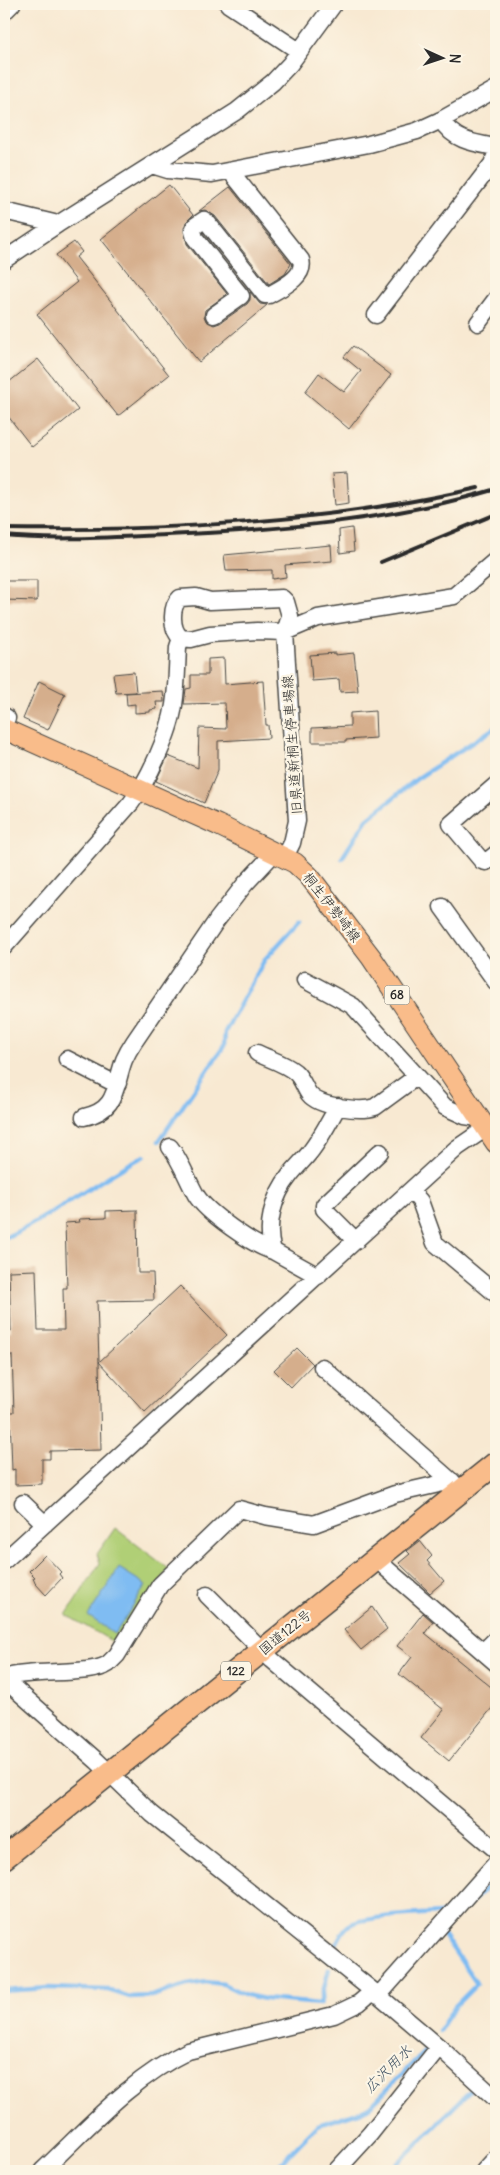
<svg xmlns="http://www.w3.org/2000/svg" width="500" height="2175" font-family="Delius,'Klee One',sans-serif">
  <rect width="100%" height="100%" fill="#fcf5e5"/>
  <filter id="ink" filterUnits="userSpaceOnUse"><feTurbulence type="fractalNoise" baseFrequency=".02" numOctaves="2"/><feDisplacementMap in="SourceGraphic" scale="10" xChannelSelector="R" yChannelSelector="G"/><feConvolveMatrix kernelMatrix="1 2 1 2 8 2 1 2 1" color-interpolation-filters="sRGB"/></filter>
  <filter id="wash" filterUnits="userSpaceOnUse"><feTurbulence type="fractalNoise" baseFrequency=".0096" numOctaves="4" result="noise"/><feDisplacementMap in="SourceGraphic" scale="20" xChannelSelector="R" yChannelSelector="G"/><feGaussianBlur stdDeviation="1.12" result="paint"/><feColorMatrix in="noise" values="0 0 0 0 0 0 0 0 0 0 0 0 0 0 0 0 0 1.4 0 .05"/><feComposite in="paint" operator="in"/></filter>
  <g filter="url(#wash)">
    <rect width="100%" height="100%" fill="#f8e9d2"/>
    <path fill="#b0cf76" stroke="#6e7d50" d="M115 1528 169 1569 117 1644 66 1615 100 1563 97 1554Z"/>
    <path fill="#7fbcf2" stroke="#55748e" d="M119 1568 146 1585 115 1634 88 1616Z"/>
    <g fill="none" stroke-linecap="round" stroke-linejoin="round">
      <path stroke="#7fbcf2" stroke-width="4.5" d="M342 858 367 819 418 778 496 727
        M159 1141 224 1046 225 1032 265 959 299 922
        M4 1238C53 1216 96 1181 144 1156
        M469 1905 496 1878
        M335 1946C339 1939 342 1931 348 1926 361 1916 422 1914 441 1913
        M4 1991 48 1988 108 1990 130 1997 151 1996 187 1985 206 1982 223 1984 246 1995 265 1999 320 2004 329 1969
        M439 2031 455 2006 477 1984 442 1933
        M273 2171 318 2125 361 2111 369 2107 425 2051
        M390 2171 470 2091"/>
    </g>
    <g id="blocks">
      <path fill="#d5ae8c" d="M169 185 193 215 186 222 184 228 187 244 227 294 205 310 204 316 206 321 214 325 220 323 247 304 250 300V292L260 304 267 305 199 362 101 239Z
        M230 187 291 264 285 274 269 284 215 216 205 210 199 211Z
        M74 242 82 252 76 257 169 375 118 416 37 314 77 282 56 255Z
        M353 346 391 375 349 429 305 392 319 373 344 392 361 371 344 357Z
        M38 359 78 410 32 447 4 411V386Z
        M347 473 349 503 335 505 332 474Z
        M352 528 354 551 340 553 339 530Z
        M331 545 332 561 285 565 286 577 272 579V570L226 571 224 555Z
        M4 581H37V601L4 600Z
        M335 653V655L354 653 358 691 340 692 339 679 312 681 310 655Z
        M224 658 225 684 263 681 266 725H268L269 738 218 741V770L204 803 156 781 168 756 198 768 199 728 226 729 225 703 184 704 186 689 191 688V675H208V659Z
        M134 672 136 692 116 693 113 674Z
        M39 681 65 694 48 730 23 719Z
        M163 691 164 702H156L157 709 150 710V712L135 713V704L127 705 126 693Z
        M375 711 376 738 346 740V742H312V728L350 726V713Z
        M137 1210 138 1273H153L154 1300 97 1301 99 1362 180 1286 227 1335 145 1412 99 1362 101 1450 50 1451V1459H42V1484L15 1485V1469L12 1470 10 1412H14L12 1355H9L8 1331H11L9 1271 36 1270 38 1330H64L63 1288H67L65 1223 80 1222 79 1219 106 1218V1211Z
        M297 1348 313 1364 291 1387 274 1370Z
        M420 1541 432 1556 427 1561 444 1581 430 1593 399 1563 410 1554 407 1551Z
        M45 1555 61 1572 59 1574 62 1578 46 1595 35 1583 33 1578 35 1577 29 1571Z
        M372 1607 387 1629 361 1650 344 1630Z
        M423 1613 433 1622 425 1633 496 1691V1703L449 1761 421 1738 444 1710 399 1674 412 1657 397 1646Z"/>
    </g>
  </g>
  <g filter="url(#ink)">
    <use href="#blocks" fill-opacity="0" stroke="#4a4844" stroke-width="1"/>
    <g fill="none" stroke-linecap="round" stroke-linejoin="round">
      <defs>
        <path id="minor" d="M228 4 299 51
          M4 12 12 4
          M441 120C454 141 473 143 496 147
          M152 165 168 170 212 174 369 144 417 131 441 120 496 89
          M4 211 58 224
          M4 260 58 224 237 111 273 82 290 64 334 4
          M214 315 241 296 195 238 193 231 195 226 204 220 207 222 265 295H269C281 288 306 277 301 260L231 172
          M376 315 492 164 496 154
          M478 323 496 299
          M196 597 210 601 282 598 286 602 290 616 285 632 257 631 210 634 191 639 181 638C171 630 170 607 180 598Z
          M4 716 7 718 4 724
          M496 785 451 824 482 861 486 862 496 854
          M285 857 292 843 297 821 285 632 318 618 454 596 496 560
          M442 907 496 982
          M4 947 131 803C148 781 170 733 174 705 177 686 177 666 178 647L181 638
          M305 980 353 1006 445 1107 465 1116 478 1118
          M257 1053C269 1059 284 1063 295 1072 302 1078 304 1087 309 1094 319 1107 361 1112 375 1107L416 1077
          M67 1059 110 1081 118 1083
          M84 1117C118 1110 114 1087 124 1060 127 1053 130 1048 134 1042L217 920 245 884 275 852
          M170 1147C181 1161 187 1179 196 1195 206 1212 254 1246 273 1251
          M411 1191 420 1201 435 1243 496 1294
          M356 1241 324 1209V1205L380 1152
          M318 1276 273 1251C265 1226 273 1196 290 1175 296 1167 304 1160 310 1152 321 1138 329 1122 338 1106
          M322 1367 458 1487
          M23 1503 45 1524
          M377 1558 387 1569 496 1663
          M4 1561 457 1148 479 1133 496 1128
          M207 1595 272 1660 496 1850
          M484 1651 496 1639
          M4 1678C30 1669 90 1676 108 1664 111 1661 114 1658 117 1655L160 1585 239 1509 265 1516 314 1524 395 1494 452 1481
          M4 1679 97 1761 152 1814 373 1991 439 2047 496 2099
          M378 1996 496 1863
          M42 2171C88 2128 130 2079 188 2051L334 2015 359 2003 373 1991
          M336 2171 370 2134 439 2047
          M484 2171 496 2158"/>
        <path id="major" d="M4 729 218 825 295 863 309 876 371 957 496 1143"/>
        <path id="highway" d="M4 1858 496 1463"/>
      </defs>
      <use href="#minor" stroke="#4a4844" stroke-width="19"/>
      <use href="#major" stroke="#4a4844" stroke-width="22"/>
      <use href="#highway" stroke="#4a4844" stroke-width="25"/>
      <use href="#minor" stroke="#fff" stroke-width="16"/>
      <use href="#major" stroke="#f9bc8a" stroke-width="20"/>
      <use href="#highway" stroke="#f9bc8a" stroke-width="22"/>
      <path stroke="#2b2b2b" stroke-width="4" d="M6 529C164 531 324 523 478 488
        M4 536C58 541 112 537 167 535 277 530 390 521 496 489
        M381 562 496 514"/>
    </g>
  </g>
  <g text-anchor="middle" stroke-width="4.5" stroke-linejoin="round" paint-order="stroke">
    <g fill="#fcf5e5" stroke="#6a6863" stroke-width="1">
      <rect x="384.5" y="985.5" width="25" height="19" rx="4"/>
      <rect x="221" y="1661.5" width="30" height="19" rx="4"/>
    </g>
    <g font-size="12" font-weight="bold" fill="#2b2b2b">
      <text x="397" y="999">68</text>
      <text x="236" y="1675">122</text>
    </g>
    <g font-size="14" fill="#2b2b2b" stroke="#fcf5e5">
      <text transform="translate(292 745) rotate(-94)" y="5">旧県道新桐生停車場線</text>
      <text transform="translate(332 907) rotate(52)" y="5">桐生伊勢崎線</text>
      <text transform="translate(285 1632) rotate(-39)" y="5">国道122号</text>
    </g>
    <g font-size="15" font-style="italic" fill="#445667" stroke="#fcf5e5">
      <text transform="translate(388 2069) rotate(-45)" y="5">広沢用水</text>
    </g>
  </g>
  <rect width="500" height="2175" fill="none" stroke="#fcf5e5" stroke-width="20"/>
  <g transform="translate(442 58) rotate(93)" stroke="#fcf5e5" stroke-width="4" paint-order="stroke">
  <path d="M0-4L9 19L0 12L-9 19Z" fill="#2b2b2b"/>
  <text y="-8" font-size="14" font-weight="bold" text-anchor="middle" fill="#2b2b2b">N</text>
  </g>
</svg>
